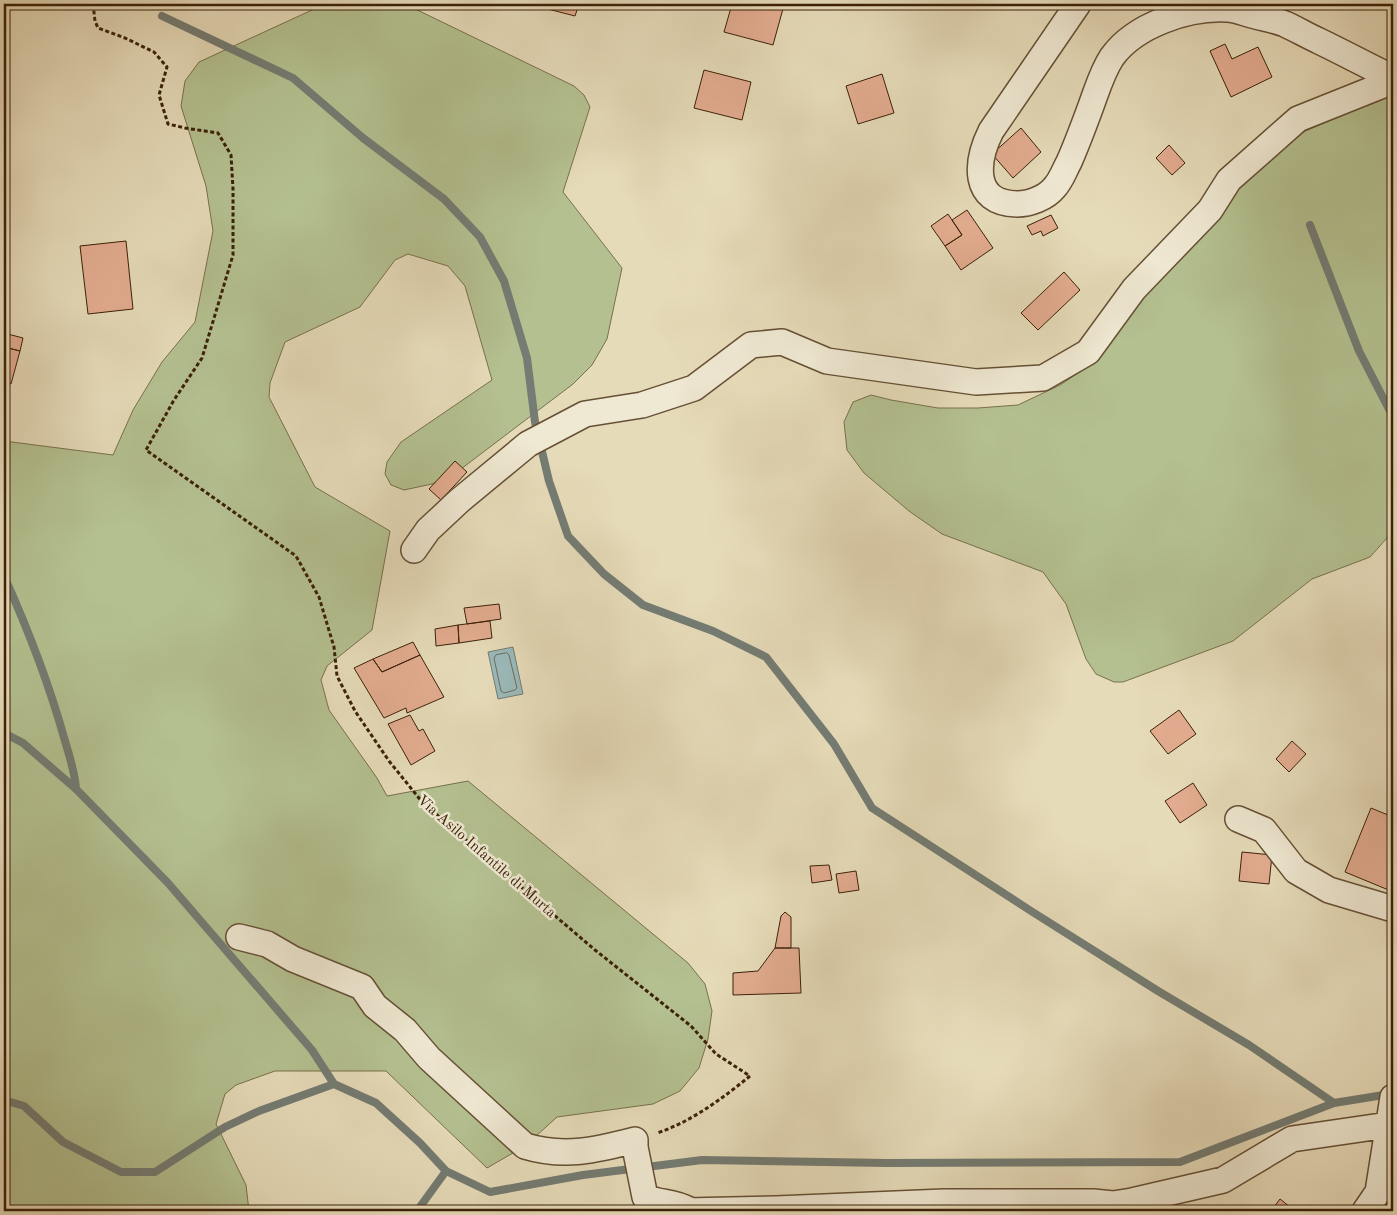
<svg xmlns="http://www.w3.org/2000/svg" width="1397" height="1215" font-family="'Old Standard TT',serif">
  <rect width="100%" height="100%" fill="#e6dbb9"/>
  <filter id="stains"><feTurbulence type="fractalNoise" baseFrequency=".004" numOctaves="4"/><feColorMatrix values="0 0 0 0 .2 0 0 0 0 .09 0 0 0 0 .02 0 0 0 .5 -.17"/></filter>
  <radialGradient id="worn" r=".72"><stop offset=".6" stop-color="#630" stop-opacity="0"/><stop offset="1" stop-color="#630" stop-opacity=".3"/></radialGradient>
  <path fill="#b4c090" stroke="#78704c" d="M325 4H405L574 86 584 95 590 107 563 192 622 268 607 339 592 365 573 384 457 472 432 484 404 490 391 485 385 474 387 462 401 442 492 380 465 286 448 266 408 254 395 260 360 307 285 342 270 383 269 397 315 487 390 531 372 630 327 666 321 680 329 710 377 778 387 796 468 781 688 963 705 984 712 1011 708 1039 699 1068 680 1091 653 1104 557 1117 525 1146 487 1168 386 1071H275L236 1085 225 1094 216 1124 246 1185 249 1211H4V441L113 455 133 410 162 362 195 322 213 231 206 186 181 106 185 81 199 62Z
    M1385 97 1393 98V515L1387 538 1370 557 1312 579 1233 641 1123 682H1114L1096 674 1086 659 1066 604 1043 572 942 534 909 511 864 473 847 450 844 422 853 402 871 395 891 400 938 408H978L1018 405 1060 385 1093 363 1155 280 1242 178 1289 138Z"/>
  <path fill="#9ab9b9" stroke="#747c73" d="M513 647 523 694 498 699 488 652Z"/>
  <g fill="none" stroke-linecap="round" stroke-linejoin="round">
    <path stroke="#6a6d61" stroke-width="1" d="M507 653 509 655 517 688 515 690 504 693 501 691 494 658 496 655Z"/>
    <path stroke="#747c73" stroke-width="8" d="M162 16 293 78 363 138 444 199 480 237 504 281 527 358 535 422 549 481 568 536 604 574 643 605 713 631 766 657 834 744 872 808 1031 911 1158 991 1249 1045 1334 1103
      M1310 225 1359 351 1393 417
      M4 576C27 627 50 687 65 741 70 757 75 773 76 789
      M4 733 23 743 76 789 168 883 312 1050 334 1084
      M4 1100 24 1106 63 1142 121 1172H155L225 1127 259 1111 334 1084 376 1103 420 1143 446 1171 490 1192 583 1175 702 1160 887 1163 1180 1162 1334 1103 1390 1094
      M417 1211 446 1171"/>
  </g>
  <path fill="#e3ac90" stroke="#3b2109" d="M528 4H579L575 16Z
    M732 4 784 5 773 45 724 32Z
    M1225 44 1232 59 1258 47 1272 77 1231 97 1210 51Z
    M704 70 751 82 742 120 694 108Z
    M882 74 894 113 858 124 846 86Z
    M1021 128 1041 152 1013 178 992 154Z
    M1169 145 1185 163 1172 175 1156 158Z
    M967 210 993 248 961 270 945 246 962 235 952 220Z
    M948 214 962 235 945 246 931 226Z
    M1051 215 1058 228 1043 236 1041 231 1032 235 1027 226Z
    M126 241 133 309 88 314 80 246Z
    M1064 272 1080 290 1038 330 1021 313Z
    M4 333 23 338 20 351 4 347Z
    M4 347 20 351 11 384 4 382Z
    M455 461 467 472 441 500 429 489Z
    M499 604 501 619 467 624 464 608Z
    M490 621 492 638 459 643 458 625Z
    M458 625 459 643 436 646 435 629Z
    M413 642 420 655 382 672 373 659Z
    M420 655 444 697 407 713 406 708 384 718 354 668 373 659 382 672Z
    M1179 710 1196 734 1168 754 1150 731Z
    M410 715 419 731 423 729 435 751 411 765 388 724Z
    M1292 741 1306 754 1289 772 1276 759Z
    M1193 783 1207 805 1180 823 1165 801Z
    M1371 808 1393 817V885L1391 891 1345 872Z
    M1242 852 1272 855 1269 884 1239 881Z
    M829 865 832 880 812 883 810 866Z
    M856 871 859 890 839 893 836 874Z
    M785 912 791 917V948H775L781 916Z
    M775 948H799L801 993 733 995V973L758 971Z
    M1280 1199 1290 1207 1287 1211H1271Z"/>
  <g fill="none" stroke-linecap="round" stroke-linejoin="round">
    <defs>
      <path id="minor" d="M1078 4 991 131C976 161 971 203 1017 204 1029 204 1046 198 1054 188 1061 181 1064 171 1069 162 1077 144 1084 125 1091 106 1097 90 1102 72 1112 57 1135 25 1188 7 1227 9 1235 9 1244 13 1252 15 1263 18 1275 20 1285 24 1296 29 1308 36 1319 41 1344 53 1368 66 1393 78
        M414 550 428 530 459 501 528 444 585 414 642 405 694 388 751 345 782 342 827 361 976 382 1043 378 1088 352 1134 289 1210 210 1229 180 1298 119 1393 81
        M1238 819 1264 830 1296 871 1329 890 1393 909
        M239 937 267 944 293 959 362 987 375 1006 405 1030 429 1058 525 1146C564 1158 597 1150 635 1140V1147L645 1197C661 1204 673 1201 689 1210
        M685 1211 776 1209 944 1202H1093L1113 1204 1132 1201 1223 1180 1292 1139 1388 1125
        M1365 1211 1378 1192 1393 1097"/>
    </defs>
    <use href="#minor" stroke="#665035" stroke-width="28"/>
    <path stroke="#3b2109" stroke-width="3" stroke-dasharray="4 2.5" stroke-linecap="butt" d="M93 4 95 21 98 28 125 38 154 52 167 67 159 95 168 124 185 128 218 133 231 155 233 189V255L202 358 174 400 146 450 296 556 319 597 334 647 337 676 355 711 389 761 423 803 595 950 691 1026 716 1054 750 1076C723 1098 691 1122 657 1133"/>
    <use href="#minor" stroke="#efe8d2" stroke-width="25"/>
  </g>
  <g text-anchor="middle" stroke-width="5" stroke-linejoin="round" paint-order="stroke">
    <g font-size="15" fill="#3b2109" stroke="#efe8d2">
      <text transform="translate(487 856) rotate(41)" y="5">Via Asilo Infantile di Murta</text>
    </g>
  </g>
  <rect width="1397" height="1215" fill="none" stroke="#e6dbb9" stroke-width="20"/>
  <rect x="5" y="5" width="1387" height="1205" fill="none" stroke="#3b2109" stroke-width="2.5"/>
  <rect x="10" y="10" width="1377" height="1195" fill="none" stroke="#3b2109"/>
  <rect width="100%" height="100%" filter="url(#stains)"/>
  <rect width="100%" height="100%" fill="url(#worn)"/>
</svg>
